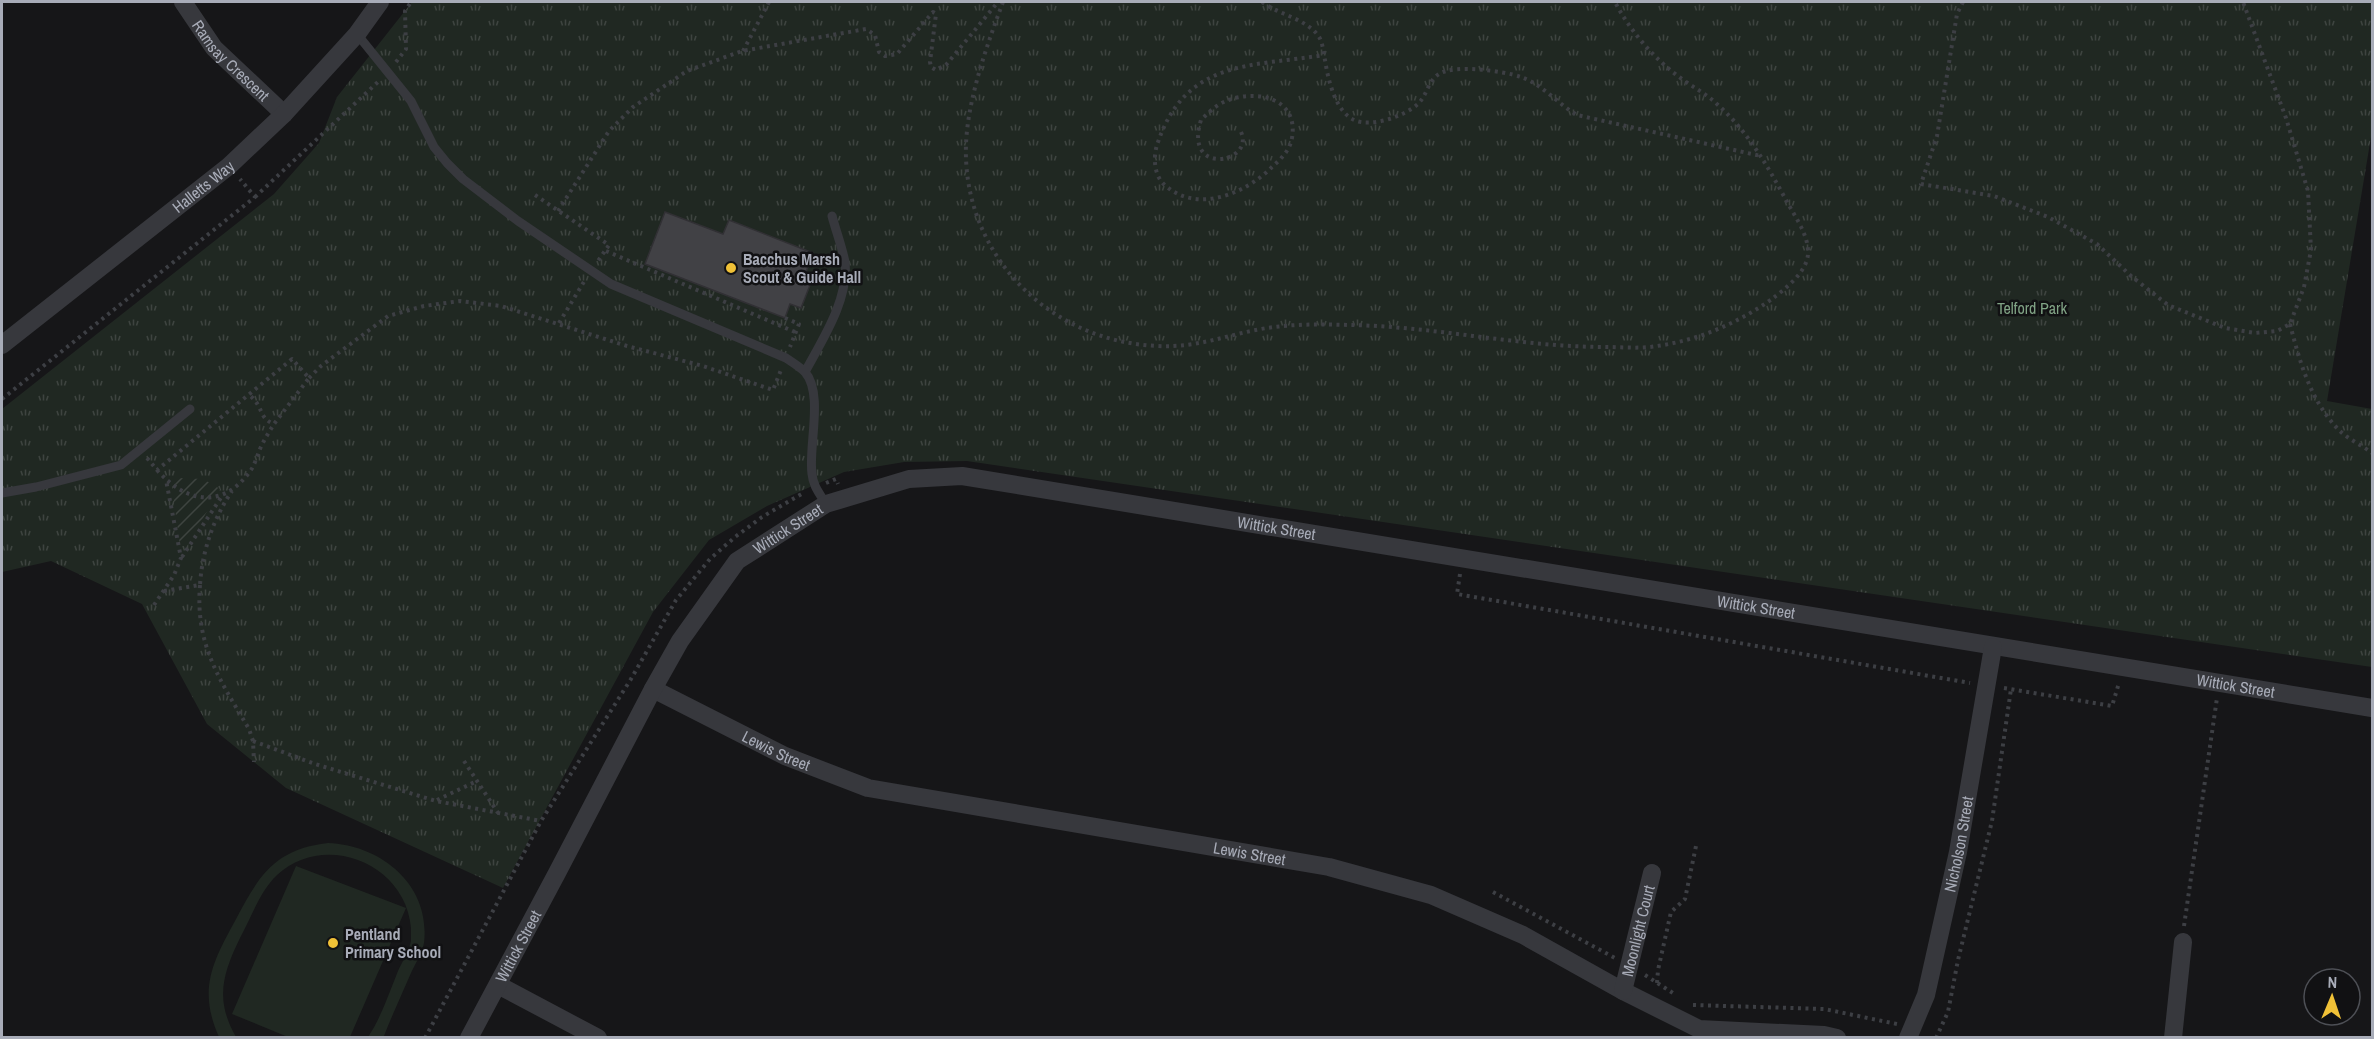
<svg xmlns="http://www.w3.org/2000/svg" width="2374" height="1039" font-family="'Archivo Narrow',sans-serif">
  <defs>
    <pattern id="park-tufts" width="24" height="20" patternUnits="userSpaceOnUse" patternTransform="scale(1.5)"><rect width="24" height="20" fill="#202822"/><path d="M3 7l-1-3M5 7V3M7 7l1-3M15 17l-1-3M17 17v-4M19 17l1-3" fill="none" stroke="#3e4440"/></pattern>
    <pattern id="garden-furrows" width="10" height="10" patternUnits="userSpaceOnUse" patternTransform="scale(1.5)"><rect width="10" height="10" fill="#202822"/><path d="M-1 1l2-2M0 10L10 0M9 11l2-2" fill="none" stroke="#3e4440"/></pattern>
  </defs>
  <rect width="100%" height="100%" fill="#161618"/>
  <path fill="#202822" d="M328 843C381 845 431 885 424 943 422 953 415 964 411 973 402 994 392 1015 384 1036L368 1037C381 1018 389 993 398 971 402 962 409 951 411 941 411 937 411 932 411 928 406 863 324 831 277 875 260 891 251 918 240 938 222 975 215 1000 236 1037H219C198 990 212 963 235 921 258 877 274 849 328 843Z
    M296 866 406 908 350 1037H288L232 1014Z"/>
  <path fill="url(#park-tufts)" d="M412 2H2372V131L2327 401 2372 409V667L967 461 904 462 844 472 767 506 709 540 653 612 503 888 286 788 207 724 142 604 51 561 2 572V409L274 194 319 143 337 97Z"/>
  <path fill="url(#garden-furrows)" d="M177 478 203 479 220 489 187 546H180L172 486Z"/>
  <path fill="#414145" stroke="#313034" stroke-width="1.5" d="M665 212 723 234 729 220 813 253 806 272 814 275 801 308 790 304 785 318 645 264Z"/>
  <g fill="none" stroke-linecap="round" stroke-linejoin="round">
    <path stroke="#3d3f44" stroke-width="4" stroke-dasharray="3 4.5" stroke-linecap="butt" d="M1003 2C987 45 968 98 966 144 962 254 1049 342 1158 346 1199 348 1228 334 1267 328 1293 324 1321 324 1348 325 1434 326 1519 347 1605 347 1622 347 1640 349 1657 346 1699 340 1738 323 1772 299 1785 289 1807 272 1808 254 1809 235 1795 217 1786 200 1767 165 1748 132 1718 105 1707 94 1694 88 1682 79 1655 60 1630 31 1615 2
      M1262 2C1278 14 1303 18 1317 34 1323 41 1323 51 1325 60 1328 79 1335 111 1354 120 1371 128 1405 116 1418 104 1427 95 1428 81 1439 74 1454 64 1504 71 1521 77 1542 84 1558 104 1577 115L1761 156
      M1963 2 1957 14 1937 136 1921 184 1994 196 2048 217 2097 244 2131 276 2168 305 2225 328 2255 333 2277 331 2290 324 2304 287 2311 250 2308 191 2286 118 2243 2
      M743 51 769 2
      M396 62 406 49 405 11 411 2
      M1241 132C1255 163 1183 177 1201 120 1208 113 1216 105 1226 101 1255 89 1299 97 1292 138 1290 150 1281 159 1272 167 1246 193 1198 214 1166 186 1154 177 1153 158 1157 145 1185 59 1250 67 1324 55
      M535 195 609 245 598 261
      M255 197 379 81
      M558 211 609 131 633 107 687 71 742 51 866 29 875 35 879 52 885 56 897 54 933 12 936 14 930 62 931 67 936 70 946 65 998 2
      M606 251 795 332
      M785 318 799 324 790 347
      M559 323 585 280
      M2290 324C2300 363 2311 403 2341 432 2350 440 2363 446 2372 453
      M309 378 321 366 388 316 424 306 460 301 501 306 627 346 703 366 773 390 781 370
      M2 399 255 197 240 179
      M147 458 157 470 292 359 309 378 274 424C258 418 264 406 249 395
      M157 470C186 503 223 510 251 470 255 464 257 456 260 449 264 440 269 432 274 424
      M826 483 836 479 838 484
      M182 557 222 496
      M1460 574 1457 594 1970 683
      M200 585C195 645 220 680 249 729L253 741 254 762
      M164 591 200 585C202 552 213 519 232 491
      M154 605 174 575 181 558 166 480
      M2004 688 2112 706 2119 683
      M253 741 315 764 436 801 541 821
      M464 761 498 813
      M437 800 477 781
      M1493 892 1615 958
      M2184 926 2217 698
      M1645 975 1676 995
      M1657 983 1658 970 1671 912 1685 899 1696 846
      M1693 1005 1824 1009 1897 1024
      M425 1038 541 821 631 679 676 600 710 559 735 537 762 517 805 492
      M1936 1038 1948 1012 1958 960 1992 821 2011 689"/>
    <path stroke="#37383d" stroke-width="9" d="M357 34 411 101 434 147 447 163 463 179 518 221 611 284 786 358C792 362 800 367 805 372 824 394 808 447 812 474 813 486 820 494 826 504
      M805 372C822 340 849 300 845 262 842 247 836 231 832 216
      M2 493 36 487 121 465 190 409"/>
    <g stroke="#37383d" stroke-width="18">
      <path id="s1" d="M183 2 214 48 284 114"/>
      <path id="s2" d="M2 345 229 166 284 114 357 34 380 2"/>
      <path id="s3" d="M653 689 785 756 868 788 1329 867 1431 895 1523 935 1623 991 1699 1029 1824 1035 1837 1038"/>
      <path d="M498 985 598 1038"/>
      <path id="s4" d="M1623 991 1652 873"/>
      <path id="s5" d="M469 1038 557 873 653 689 680 641 737 561 826 504 909 479 962 476 2372 708"/>
      <path id="s6" d="M1908 1038 1926 995 1958 852 1993 647"/>
      <path d="M2173 1038 2183 942"/>
    </g>
  </g>
  <g fill="#f0c137" stroke="#111113" stroke-width="2">
    <circle cx="731" cy="268" r="6"/>
    <circle cx="333" cy="943" r="6"/>
  </g>
  <g text-anchor="middle" stroke-width="5" stroke-linejoin="round" paint-order="stroke">
    <g font-size="16" fill="#a8acb8" stroke="#111113">
      <text dy="6" stroke="none"><textPath href="#s1" startOffset="76">Ramsay Crescent</textPath></text>
      <text dy="6" stroke="none"><textPath href="#s2" startOffset="256">Halletts Way</textPath></text>
      <text dy="6" stroke="none"><textPath href="#s5" startOffset="1112">Wittick Street</textPath></text>
      <text dy="6" stroke="none"><textPath href="#s5" startOffset="608">Wittick Street</textPath></text>
      <text dy="6" stroke="none"><textPath href="#s5" startOffset="1598">Wittick Street</textPath></text>
      <text dy="6" stroke="none"><textPath href="#s5" startOffset="2084">Wittick Street</textPath></text>
      <text dy="6" stroke="none"><textPath href="#s3" startOffset="138">Lewis Street</textPath></text>
      <text dy="6" stroke="none"><textPath href="#s6" startOffset="201">Nicholson Street</textPath></text>
      <text dy="6" stroke="none"><textPath href="#s3" startOffset="624">Lewis Street</textPath></text>
      <text dy="6" stroke="none"><textPath href="#s4" startOffset="62">Moonlight Court</textPath></text>
      <text dy="6" stroke="none"><textPath href="#s5" startOffset="104">Wittick Street</textPath></text>
    </g>
    <g font-size="16" font-weight="bold" fill="#a8acb8" stroke="#111113" text-anchor="start">
      <text x="743" y="265">Bacchus Marsh<tspan x="743" dy="18">Scout &amp; Guide Hall</tspan></text>
      <text x="345" y="940">Pentland<tspan x="345" dy="18">Primary School</tspan></text>
    </g>
    <g font-size="16" fill="#80a385" stroke="#111113">
      <text x="2032" y="314">Telford Park</text>
    </g>
  </g>
  <rect width="2374" height="1039" fill="none" stroke="#a8acb8" stroke-width="6"/>
  <g transform="translate(2332 997) rotate(2)"><circle r="28" fill="#111113" stroke="#4d4f55" stroke-width="1.5"/>
  <path d="M0-4.5L10 22L0 15L-10 22Z" fill="#f0c137"/>
  <text y="-9" font-size="16" font-weight="bold" text-anchor="middle" fill="#a8acb8">N</text>
  </g>
</svg>
